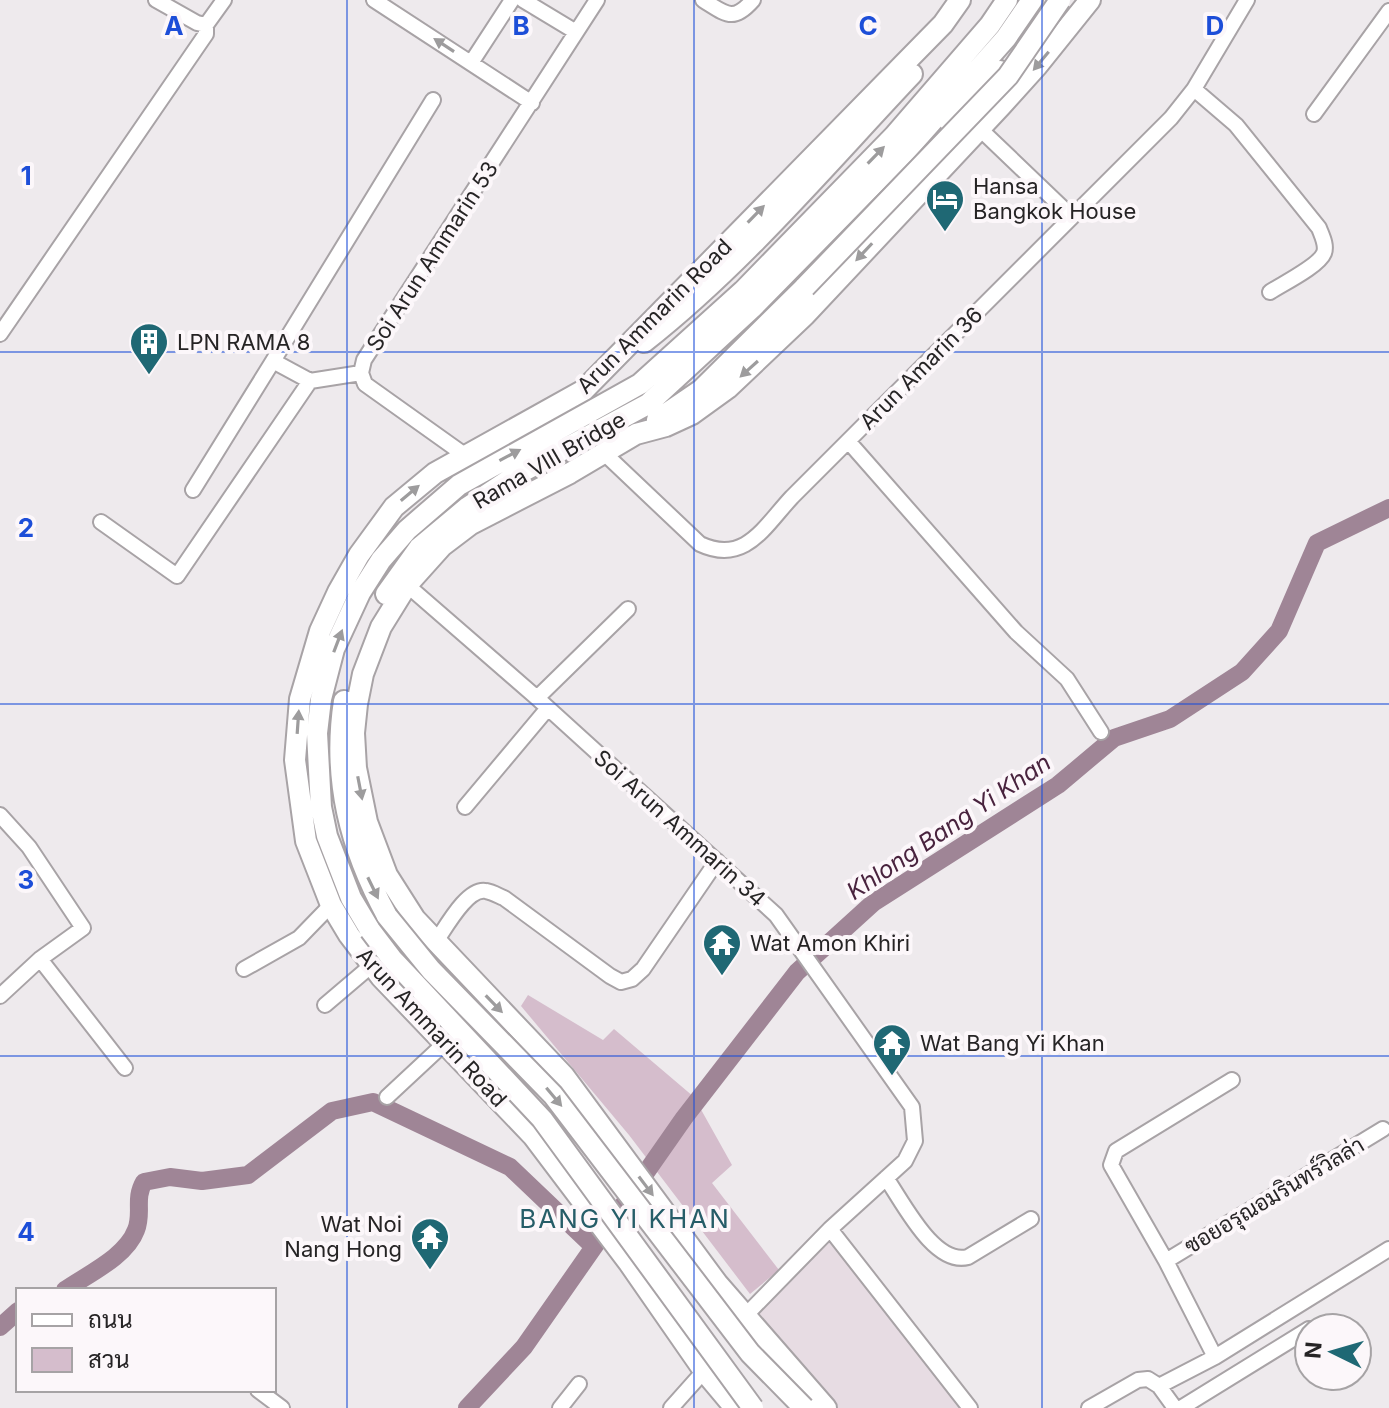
<svg xmlns="http://www.w3.org/2000/svg" width="1389" height="1408" font-family="Inter,Sarabun,sans-serif">
  <rect width="100%" height="100%" fill="#eeeaed"/>
  <path fill="#e7dce3" d="M832 1239 959 1408H838L756 1316Z"/>
  <path fill="#d5bdcc" d="M528 995 603 1040 614 1029 694 1097 732 1165 712 1183 779 1270 750 1294 629 1135 521 1006Z"/>
  <g fill="none" stroke-linecap="round" stroke-linejoin="round">
    <path stroke="#9f8596" stroke-width="18" d="M65 1290C88 1274 126 1257 136 1230 143 1213 134 1199 144 1182L170 1177 202 1181 248 1175 332 1111 373 1102 510 1167 594 1247
      M0 1327 18 1311
      M467 1408 524 1347 684 1118 797 972 873 903 1058 785 1114 738 1170 719 1242 672 1279 631 1317 543 1389 508"/>
    <defs>
      <path id="street" d="M156 0 197 23 206 25 224 0
        M374 0 532 103
        M523 0 576 32
        M703 0C726 14 733 23 753 0
        M471 63 512 0
        M1194 89 1236 125 1319 228C1322 236 1327 245 1324 253 1319 266 1282 284 1270 292
        M1314 114 1389 11
        M979 128 1071 216
        M0 334 206 34V25
        M273 361 433 100
        M848 441 1016 632 1067 679 1101 732
        M604 453 700 544C745 565 764 527 792 497L1171 118 1194 89 1247 0
        M466 456 365 384 361 373 364 360 597 0
        M193 490 273 361 310 381
        M101 522 177 576 310 381 361 373
        M407 585 537 698 776 915 912 1107 915 1141 905 1161 830 1229 746 1315
        M537 698 628 609
        M465 807 548 708
        M0 815 29 847 83 928 40 959 0 996
        M435 943C445 929 467 887 486 891 492 892 499 896 504 898L610 976 621 982 632 979 643 969 717 861
        M40 959 125 1068
        M244 969 299 938 331 905
        M325 1005 372 965
        M387 1097 445 1043
        M886 1178C903 1202 934 1266 968 1257L1031 1219
        M830 1229 970 1408
        M1166 1261 1383 1129
        M1215 1357 1166 1261 1111 1165 1116 1151 1232 1080
        M1159 1386 1215 1357 1389 1249
        M258 1390 282 1408
        M560 1408 579 1384
        M671 1408 704 1371
        M1089 1408 1138 1380 1148 1379 1159 1386 1175 1408
        M1181 1408 1309 1329"/>
      <path id="secondary" d="M949 121 1000 71
        M644 342C743 264 826 165 912 74
        M657 420 701 390 805 287
        M386 594 419 548 468 507 518 474 648 404 752 308 903 154 1006 38 1032 0
        M344 701C332 779 350 848 387 916
        M370 930 351 898 327 836 321 807 317 733 321 699 334 649 360 593 381 560 407 530 459 485 640 384 743 291 894 136 990 25 1007 0
        M735 1408 704 1371 629 1263 533 1136 381 977 349 935 331 905 306 841 295 760 300 699 320 631 338 592 359 555 394 507 435 473 584 390 943 24 960 0
        M826 1408 717 1283 564 1076 415 919 387 875 367 822 356 768 354 733 357 704 363 674 381 627 407 585 442 546 471 524 570 473 636 434 666 426 692 414 728 388 805 315 1001 106 1037 66 1090 0"/>
    </defs>
    <use href="#street" stroke="#a8a3a6" stroke-width="18"/>
    <use href="#secondary" stroke="#a8a3a6" stroke-width="24"/>
    <use href="#street" stroke="#fff" stroke-width="14"/>
    <use href="#secondary" stroke="#fff" stroke-width="20"/>
    <defs>
      <path id="secondary-bridge" d="M805 287 1008 76 1060 0
        M387 916 431 970 553 1095 750 1353 804 1408
        M370 930 392 959 542 1119 753 1408"/>
    </defs>
    <use href="#secondary-bridge" stroke="#a8a3a6" stroke-width="24" stroke-linecap="butt"/>
    <use href="#secondary-bridge" stroke="#fff" stroke-width="20"/>
  </g>
  <defs><path id="oneway-solid" d="M-6-.8H1V-3.2L6.5 0L1 3.2V.8H-6Z" transform="scale(2)"/></defs>
  <g fill="#9d9c9d">
    <use href="#oneway-solid" transform="translate(444 45) rotate(-147)"/>
    <use href="#oneway-solid" transform="translate(1041 61) rotate(130)"/>
    <use href="#oneway-solid" transform="translate(876 155) rotate(-46)"/>
    <use href="#oneway-solid" transform="translate(756 214) rotate(-46)"/>
    <use href="#oneway-solid" transform="translate(864 252) rotate(133)"/>
    <use href="#oneway-solid" transform="translate(749 369) rotate(138)"/>
    <use href="#oneway-solid" transform="translate(510 455) rotate(-28)"/>
    <use href="#oneway-solid" transform="translate(410 493) rotate(-40)"/>
    <use href="#oneway-solid" transform="translate(338 641) rotate(-69)"/>
    <use href="#oneway-solid" transform="translate(298 722) rotate(-86)"/>
    <use href="#oneway-solid" transform="translate(360 788) rotate(79)"/>
    <use href="#oneway-solid" transform="translate(373 888) rotate(64)"/>
    <use href="#oneway-solid" transform="translate(494 1004) rotate(46)"/>
    <use href="#oneway-solid" transform="translate(554 1097) rotate(50)"/>
    <use href="#oneway-solid" transform="translate(646 1186) rotate(53)"/>
  </g>
  <path fill="none" stroke="#1d4ed8" stroke-width="2" stroke-opacity="0.55" d="M347 0V1408M694 0V1408M1042 0V1408M0 352H1389M0 704H1389M0 1056H1389"/>
  <defs>
    <symbol id="hotel-pin" viewBox="-11 -11 22 30"><path d="M0 17L-7.5 6A9.5 9.5 0 1 1 7.5 6Z" fill="#1f6874" stroke="#fcf7fa"/><path d="M-6-4.5h1.5V1H6V5H4.5V3h-9V5H-6ZM-4 0a1.8 1.8 0 1 1 3.6 0ZM.5 0V-2.5h3Q6-2.5 6 0Z" fill="#fff"/></symbol>
    <symbol id="building-pin" viewBox="-11 -11 22 30"><path d="M0 17L-7.5 6A9.5 9.5 0 1 1 7.5 6Z" fill="#1f6874" stroke="#fcf7fa"/><path d="M-4-6H4V6H1V3H-1V6H-4ZM-2.5-4.3h1.7v1.8h-1.7ZM.8-4.3h1.7v1.8H.8ZM-2.5-1h1.7V.8h-1.7ZM.8-1h1.7V.8H.8Z" fill="#fff"/></symbol>
    <symbol id="temple-pin" viewBox="-11 -11 22 30"><path d="M0 17L-7.5 6A9.5 9.5 0 1 1 7.5 6Z" fill="#1f6874" stroke="#fcf7fa"/><path d="M0-6L5-2H3V0L6.5 2.5H4V6H1.5V3h-3V6H-4V2.5H-6.5L-3 0V-2H-5Z" fill="#fff"/></symbol>
  </defs>
  <g fill-rule="evenodd">
    <use href="#hotel-pin" x="923" y="177" width="44" height="60"/>
    <use href="#building-pin" x="127" y="320" width="44" height="60"/>
    <use href="#temple-pin" x="700" y="921" width="44" height="60"/>
    <use href="#temple-pin" x="870" y="1021" width="44" height="60"/>
    <use href="#temple-pin" x="408" y="1215" width="44" height="60"/>
  </g>
  <g text-anchor="middle" stroke-width="8" stroke-linejoin="round" paint-order="stroke">
    <g font-size="22" fill="#262425" stroke="#fcf7fa" text-anchor="start">
      <text x="973" y="194">Hansa<tspan x="973" dy="25">Bangkok House</tspan></text>
      <text x="177" y="350">LPN RAMA 8</text>
      <text x="750" y="951">Wat Amon Khiri</text>
      <text x="920" y="1051">Wat Bang Yi Khan</text>
      <text x="402" y="1232" text-anchor="end">Wat Noi<tspan x="402" dy="25">Nang Hong</tspan></text>
    </g>
    <g font-size="22" fill="#262425" stroke="#fcf7fa">
      <text transform="translate(432 256) rotate(-57)" y="8">Soi Arun Ammarin 53</text>
      <text transform="translate(654 316) rotate(-45)" y="8">Arun Ammarin Road</text>
      <text transform="translate(921 368) rotate(-45)" y="8">Arun Amarin 36</text>
      <text transform="translate(549 460) rotate(-30)" y="8">Rama VIII Bridge</text>
      <text transform="translate(680 828) rotate(42)" y="8">Soi Arun Ammarin 34</text>
      <text transform="translate(432 1027) rotate(47)" y="8">Arun Ammarin Road</text>
      <text transform="translate(1274 1195) rotate(-31)" y="8">ซอยอรุณอมรินทร์วิลล่า</text>
    </g>
    <g font-size="24" font-style="italic" fill="#49233e" stroke="#fcf7fa">
      <text transform="translate(949 827) rotate(-34)" y="8">Khlong Bang Yi Khan</text>
    </g>
    <g font-size="26" letter-spacing="2" fill="#265d68" stroke="#fcf7fa">
      <text x="625" y="1228">BANG YI KHAN</text>
    </g>
  </g>
  <g font-size="26" text-anchor="middle" font-weight="bold" fill="#1d4ed8" stroke="#fcf7fa" stroke-width="8" stroke-linejoin="round" paint-order="stroke">
    <text x="174" y="35">A</text>
    <text x="521" y="35">B</text>
    <text x="868" y="35">C</text>
    <text x="1215" y="35">D</text>
    <text x="26" y="185">1</text>
    <text x="26" y="537">2</text>
    <text x="26" y="889">3</text>
    <text x="26" y="1241">4</text>
  </g>
  <rect x="16" y="1288" width="260" height="104" fill="#fcf7fa" stroke="#a6a3a5" stroke-width="2"/>
  <rect x="32" y="1314" width="40" height="12" fill="#ffffff" stroke="#a6a3a5" stroke-width="2"/>
  <text x="88" y="1328" font-size="24" fill="#262425">ถนน</text>
  <rect x="32" y="1348" width="40" height="24" fill="#d5bdcc" stroke="#a6a3a5" stroke-width="2"/>
  <text x="88" y="1368" font-size="24" fill="#262425">สวน</text>
  <g transform="translate(1333 1352) rotate(275)"><circle r="38" fill="#fcf7fa" stroke="#a6a3a5" stroke-width="2"/>
  <path d="M0-6L14 30L0 20L-14 30Z" fill="#1f6874"/>
  <text y="-12" font-size="22" font-weight="bold" text-anchor="middle" fill="#262425">N</text>
  </g>
</svg>
